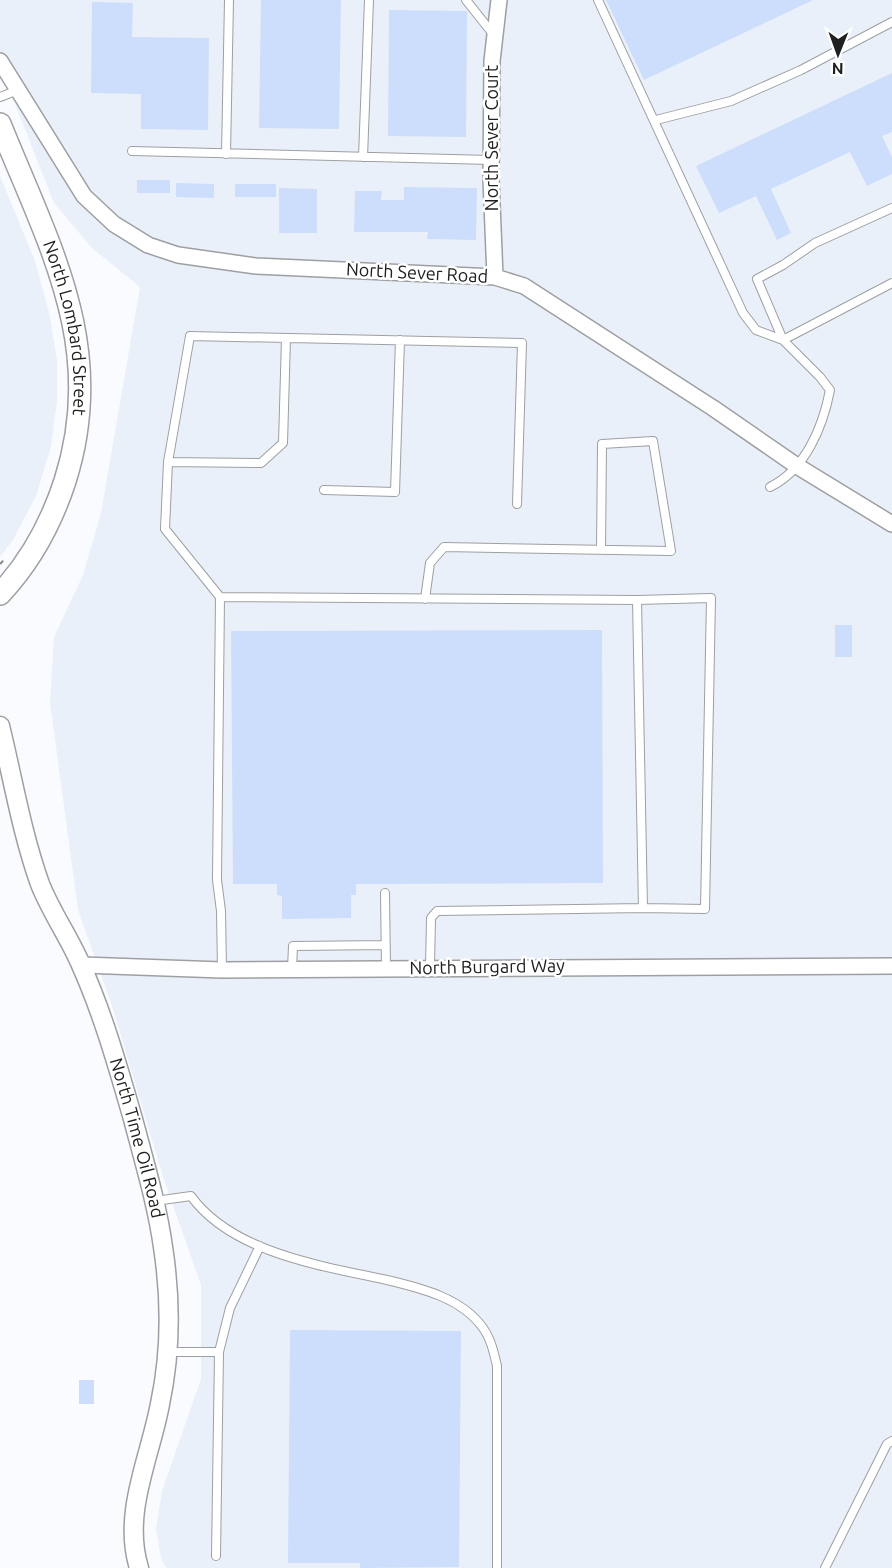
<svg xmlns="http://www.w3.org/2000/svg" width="892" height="1568" font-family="Ubuntu,sans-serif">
  <rect width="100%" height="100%" fill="#f9fbfe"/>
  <path fill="#eaf0f9" d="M0 0H892V1568H166L161 1558 156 1529 162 1491 201 1379V1285L163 1177 113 1009 78 910 50 702 54 637 83 575 101 513 140 287 92 248 54 203 0 66Z
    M0 176 35 261 49 312 57 360V401L51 447 36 496 13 540 0 557Z"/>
  <path fill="#ccdefc" d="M261 0H341L339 129 259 128Z
    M606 0H813L644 80Z
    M92 2 133 3 132 37 209 38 208 130 141 129V94L91 93Z
    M389 10 467 11 466 137 388 136Z
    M892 73V132L882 136 892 157V174L867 186 850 152 771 189 791 233 777 240 756 196 719 213 696 166Z
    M137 180H170V193H137Z
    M176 183 214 184V198L176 197Z
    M235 184H276V197H235Z
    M404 187 477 188 476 240 427 239 428 232H354L355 191H382L381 200H404Z
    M279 188 317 189V233H279Z
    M835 625H852V657H835Z
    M602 630 603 883 356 884V895H351V918L282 919V896L277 895V884H233L231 631Z
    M290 1330 461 1331 459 1567 360 1568V1563H288Z
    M79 1380H94V1404H79Z"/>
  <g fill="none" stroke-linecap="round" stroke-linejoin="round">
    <defs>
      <path id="service" d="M466 0 493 34
        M598 0 743 313 756 330 783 340 892 283
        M0 97 18 90
        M656 120 731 101 801 70 892 22
        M132 151 491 160
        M226 154 229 0
        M363 157 369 0
        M168 462 261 463 283 443 286 338
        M770 487C805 470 823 427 830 390L820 377 783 340 757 279 783 265 815 243 892 208
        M324 490 395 492 400 340
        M220 597 637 600 643 908 437 911 431 918 430 967
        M425 599 430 563 444 547 671 551 653 441 602 444 601 550
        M637 600 711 598 705 909 643 908
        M385 893 386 968
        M292 969 293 946 385 945
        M222 970 221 911 217 880 220 597 165 529 168 462 190 336 522 343 517 504
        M155 1201 191 1196C232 1253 323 1266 387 1280 421 1288 462 1298 483 1328 491 1339 494 1353 497 1366V1568
        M169 1352H219
        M216 1556 219 1352 230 1308 260 1246
        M825 1568 887 1444 892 1441"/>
      <path id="minor" d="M0 61 84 196 114 224 148 245 178 255 256 266 495 277 524 286 713 408 797 466 892 524
        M495 277 491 179 492 61 499 0
        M82 965 222 970 892 966"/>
      <g id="tertiary">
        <path id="s1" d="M0 726C13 779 22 834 40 884 51 912 69 937 81 965 103 1014 118 1067 133 1119 144 1161 157 1204 163 1247 171 1299 171 1352 160 1404 150 1458 122 1513 139 1568"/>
      </g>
      <g id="secondary">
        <path id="s2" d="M0 124C49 246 108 347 65 481 51 524 31 561 0 594"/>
      </g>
    </defs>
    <use href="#service" stroke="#9e9fa2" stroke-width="10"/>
    <use href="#minor" stroke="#9e9fa2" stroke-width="18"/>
    <use href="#tertiary" stroke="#9e9fa2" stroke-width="21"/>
    <use href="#secondary" stroke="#9e9fa2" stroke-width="24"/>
    <path stroke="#878889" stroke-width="2" stroke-dasharray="4.5 3" stroke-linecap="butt" d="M0 564 5 559"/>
    <use href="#service" stroke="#fff" stroke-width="8"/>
    <use href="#minor" stroke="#fff" stroke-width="15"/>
    <use href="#tertiary" stroke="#fff" stroke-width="18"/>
    <use href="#secondary" stroke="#fff" stroke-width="21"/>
  </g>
  <g text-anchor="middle" stroke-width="5" stroke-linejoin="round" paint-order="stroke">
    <g font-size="18" fill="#202021" stroke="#fff">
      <text transform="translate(492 138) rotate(-90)" y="6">North Sever Court</text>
      <text transform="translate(417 273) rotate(3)" y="6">North Sever Road</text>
      <text dy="6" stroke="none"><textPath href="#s2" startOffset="216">North Lombard Street</textPath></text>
      <text transform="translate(487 967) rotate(-1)" y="6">North Burgard Way</text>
      <text dy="6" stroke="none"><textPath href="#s1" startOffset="436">North Time Oil Road</textPath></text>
    </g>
  </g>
  <g transform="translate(838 54) rotate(181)" stroke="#ffffff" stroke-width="4.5" paint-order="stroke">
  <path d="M0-4.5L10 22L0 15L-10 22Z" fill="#202021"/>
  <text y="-9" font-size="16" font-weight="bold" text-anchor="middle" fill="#202021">N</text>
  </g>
</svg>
